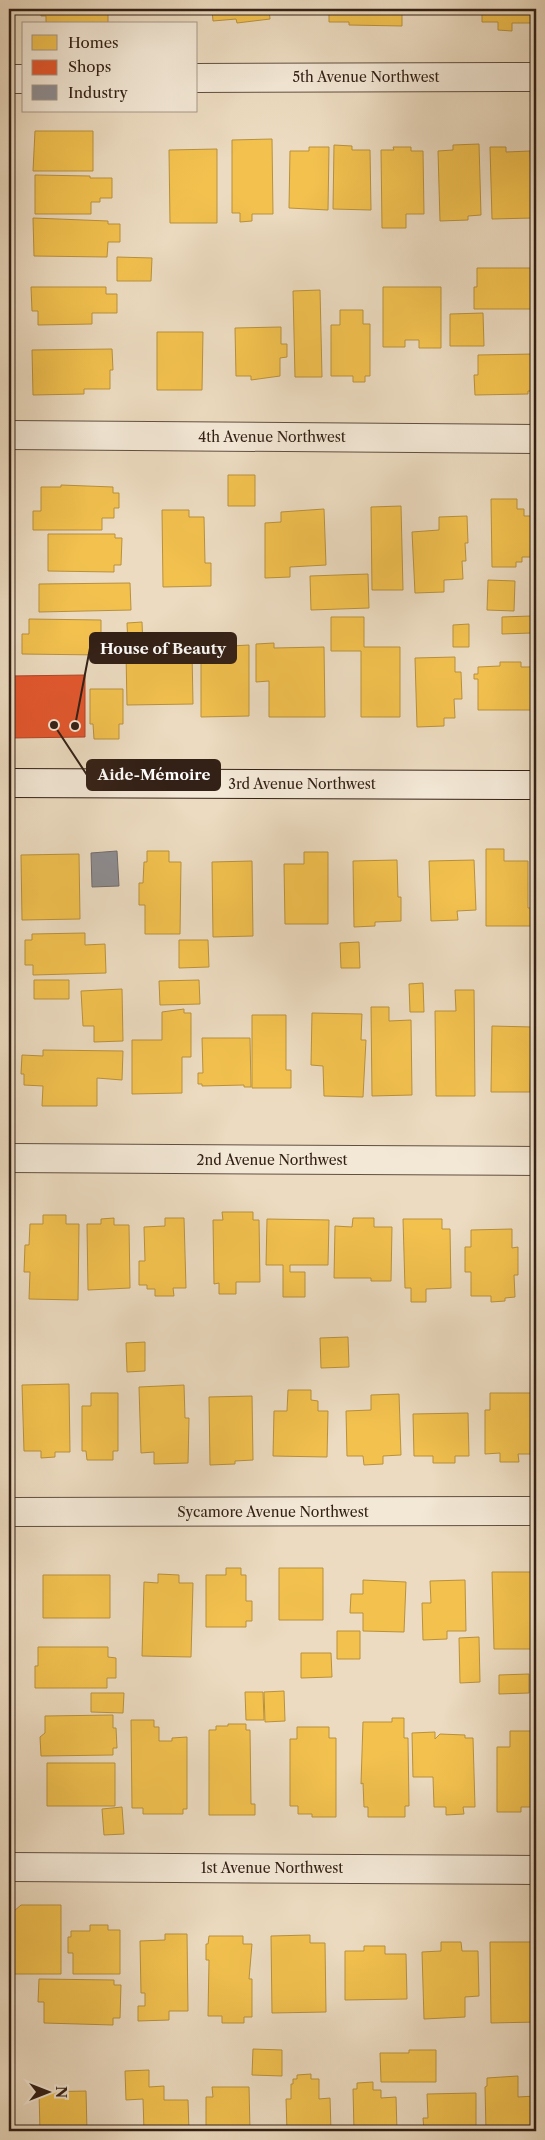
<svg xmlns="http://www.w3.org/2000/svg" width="545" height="2140" font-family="'Libre Caslon Text',serif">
  <rect width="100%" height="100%" fill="#ecdbc0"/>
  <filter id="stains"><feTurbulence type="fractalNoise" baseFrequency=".004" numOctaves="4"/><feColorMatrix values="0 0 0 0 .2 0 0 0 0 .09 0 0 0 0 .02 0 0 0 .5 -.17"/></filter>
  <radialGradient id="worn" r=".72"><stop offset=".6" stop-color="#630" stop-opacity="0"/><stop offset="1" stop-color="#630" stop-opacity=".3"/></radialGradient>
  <path fill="#f2c14e" stroke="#b9913d" d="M41 9H108V24H46V16H41Z
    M212 9H269L270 19 237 23 236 19 213 21Z
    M329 9H402V26L349 25V22H329Z
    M482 9H533V23H512V31L498 30V22H482Z
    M35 131H93V171H33Z
    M272 139 273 214H252V221L240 222V213H232V140Z
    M479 144 481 215 468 216V220L440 221 438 151 453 150V145Z
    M334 145 352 146V150H370L371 210 333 209Z
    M309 147H329L328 210 289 208 290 151H309Z
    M393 147H411V151H423L424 214H406V228H382L381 150H394Z
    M490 147H506V152L530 151 533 218 492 219Z
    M217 149V223H170L169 150Z
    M35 175 90 176V178H112V198H100V202H91V214H35Z
    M33 218 108 221V224H120V242H108L107 257 34 256Z
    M117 257 152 258 151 281H117Z
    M477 268H536V309H474V287H477Z
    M31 287H106V294H117V313H92V324L38 325V311H32Z
    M383 287H441V348H419V340H405V347H383Z
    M320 290 322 377H295L293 291Z
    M340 310H363V324H370V376H365V382H353V376H331V325H340Z
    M483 313 484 346H450V314Z
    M281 327V344H287V357L280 358V376L251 380V376H236L235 328Z
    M157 332H203L202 390H157Z
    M112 349 113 370H110V389H84V394L33 395 32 350Z
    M535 354V391H528V394L475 395 474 375H478V355Z
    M228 475H255V506H228Z
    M61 485 113 487V493H119V508H114V518H102V530H33V511H41V487H61Z
    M491 499H517V509H524V516H532L533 557H522V562H516V567H492Z
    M401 506 403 590H372L371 507Z
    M324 509 326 565 290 567V577L265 578V523L281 522V512Z
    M162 510H189V517H204L205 563H211V586L163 587Z
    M467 516 468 543H465L466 561H462L463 579 444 580V592L415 593 412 532 439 530V517Z
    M48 534H115V538H122L121 565H114V572L48 571Z
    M368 574 369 608 311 610 310 576Z
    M488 580 515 581 514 611 487 610Z
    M130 583 131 610 39 612V584Z
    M531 616V633L502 634V617Z
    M331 617H364V647H400V717H361V651H331Z
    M29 619 101 620V655L22 654V634H29Z
    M142 622 143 647H128L127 623Z
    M469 624V647H453V625Z
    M206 635H231V646L249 645V716L201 717V646H206Z
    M274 643V648L324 647 325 717H269V681L256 682V644Z
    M192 652 193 704 127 705 126 653Z
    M455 657V672H461L462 699H454L455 718H444V726L417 727 415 658Z
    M500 662H521V667H534V710H478V679H474V674H478V667L500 666Z
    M90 689H123V724H119V739H94L93 724H90Z
    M486 849H504V861H528V908H535V926H486Z
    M147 851H169V862H181L180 934H145V905H139V883H143L144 862H147Z
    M304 852H328V924H285L284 864H304Z
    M79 854 80 919 22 920 21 855Z
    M397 860 398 897H401V921L375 922V926L354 927 353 861Z
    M474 860 476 910 457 911 458 920 431 921 429 861Z
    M252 861 253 936 213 937 212 862Z
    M85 933V945L105 944 106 973 33 975V965H25V940H32V934Z
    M179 940H208L209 967 179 968Z
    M359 942 360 968H341L340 943Z
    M34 980H69V999H34Z
    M199 980 200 1004 160 1005 159 981Z
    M423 983 424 1012H410L409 984Z
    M122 989 123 1041 94 1042V1026H83L81 991Z
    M455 990H474L475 1096H436L435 1011H456Z
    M371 1007H389V1021L411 1020 412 1095 372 1096Z
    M184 1009V1013H191V1057H182V1093L132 1094V1040H162V1012Z
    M312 1013 362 1014 361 1040H366L363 1097 324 1096 323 1066 311 1065Z
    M252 1015H286V1070H291V1088H252Z
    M492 1026 532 1027 530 1092H491Z
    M202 1038H250L251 1087H244V1085L202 1086V1084H198V1073H203Z
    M43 1050 123 1051 122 1080 97 1078V1106H42L43 1086 24 1085V1074H21L22 1055 43 1056Z
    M222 1212H253V1220H259L260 1282H236V1294H219V1283L214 1284 213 1220H223Z
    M43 1215H66V1224H79L78 1300 29 1299 30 1272H24L25 1245H29L30 1224H43Z
    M114 1218V1225H129L130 1288 88 1290 87 1224H101V1219Z
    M165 1218H184L186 1288H173L174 1296H155V1289H147V1285H139V1261H145L144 1227 165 1226Z
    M353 1218H374V1227H392L391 1281H371V1278H334L335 1226 352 1227Z
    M267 1219 329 1220 328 1265H290V1272H305V1297H283V1265H266Z
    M403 1219H442V1229H450L451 1288 426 1289V1302H411V1288H405Z
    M512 1229V1248L518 1247V1275H514L515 1297 505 1298V1301L491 1302V1296H471V1272H465V1247H471V1230Z
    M348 1337 349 1367 321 1368 320 1338Z
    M145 1342V1371L127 1372 126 1343Z
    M69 1384 70 1452H55V1457L41 1458V1451H24L22 1385Z
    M184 1385 185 1418H189L188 1463 154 1464V1452L141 1453 139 1387Z
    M288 1390H311V1400L318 1401V1411H328L327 1457 273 1456 274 1411H287Z
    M91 1393H118V1451H113V1460H87L86 1451H82V1406H91Z
    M490 1393H536V1415H531L532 1454H518L519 1462H500V1453L485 1454V1410H490Z
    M399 1394 401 1455 383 1456V1464L364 1465 363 1456H347L346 1411 371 1410V1395Z
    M252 1396 253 1460 235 1461V1464L210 1465 209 1397Z
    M468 1413 469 1456H455V1463H433V1456H414L413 1414Z
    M226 1568H241V1575H246V1601H252V1621H246V1627H206V1575H226Z
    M279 1568H323V1620H279Z
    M492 1572H535L536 1649H494Z
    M158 1574 179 1575V1583H193L191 1657 142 1656 144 1582 158 1583Z
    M43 1575H110V1618H43Z
    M363 1580 406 1582 404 1632 363 1631V1613H350L351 1594H363Z
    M465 1580 466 1631H447V1639L423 1640 422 1603H431L430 1581Z
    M337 1631H360V1659H337Z
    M479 1637 480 1682 460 1683 459 1638Z
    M38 1647H108V1657L116 1658V1678H107V1688H35V1666H38Z
    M301 1653H331L332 1677 301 1678Z
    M529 1674V1693L499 1694V1675Z
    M284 1691 285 1721 265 1722 264 1692Z
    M245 1692H263L264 1720H246Z
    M91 1693H124L123 1713 91 1712Z
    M113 1715V1728H116L117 1748H113V1755L41 1756 40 1737 45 1733V1716Z
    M392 1718H404V1738H408L409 1806H405V1817H368V1807H364L363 1783 361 1784 363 1722H392Z
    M131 1720H154V1727H159V1741H172V1738L187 1737V1809H183V1814H143V1808H132Z
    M228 1724H246V1730H250L251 1804H255V1815H209V1730H216V1726H228Z
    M297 1727H329V1738H336V1817H312V1814H298V1806H290V1739H297Z
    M510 1731H536V1807H521V1812H497V1747H510Z
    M435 1732V1739L440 1734 465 1735V1738H473L475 1807H463L464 1814 446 1815V1807H434L433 1777H413L412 1733Z
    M47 1763H115V1806H47Z
    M122 1807 124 1834 104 1835 102 1809Z
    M21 1905H61V1974H14V1911Z
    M90 1925H108V1930H120V1974H73V1953H68V1937H71V1931H90Z
    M165 1934H187L188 2011H169V2020L138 2021V2006H145V1993H141L140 1941 165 1940Z
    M310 1935V1943H325L326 2012 272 2013 271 1936Z
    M209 1936H243V1944H252L249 1979H252V2017H244V2023H222V2016H208L209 1960H206V1944H208Z
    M441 1942H461L462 1951H478L479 1996 465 1997V2017L424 2019 422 1952 441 1951Z
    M490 1942H536V2022L491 2023Z
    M364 1946H385V1954H406L407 1999 345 2000V1951H364Z
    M39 1979 114 1980V1985H121L120 2018H113V2025L44 2023V2002H38Z
    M253 2049 282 2050V2076L252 2075Z
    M409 2050H436V2082H381L380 2053H409Z
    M149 2070V2087L164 2086V2100H188L189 2131H144L143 2099 126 2100 125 2071Z
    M311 2074V2079H319V2099L330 2098 331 2131H287L286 2099H291V2084H293V2079H297V2075Z
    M518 2076V2097L536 2096V2131H486L485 2087 487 2086V2078Z
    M373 2082V2090H381V2098L396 2097 397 2131H354L353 2089H357V2083Z
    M212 2087H249L250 2131H206V2097H213Z
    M86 2091 87 2131H40L39 2092Z
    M476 2093V2131H424L423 2118H428L427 2094Z"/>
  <path fill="#e4572e" stroke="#af4627" d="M85 675V737L11 738 10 676Z"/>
  <path fill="#8d8d92" stroke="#726c6d" d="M117 851 119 886 92 887 91 853Z"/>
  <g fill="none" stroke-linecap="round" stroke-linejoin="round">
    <defs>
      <path id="street" d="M196 78 536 77
        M9 79H24
        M9 435 536 439
        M9 1158 536 1161
        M9 1512 536 1511
        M9 1867 536 1870"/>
      <path id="secondary" d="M9 783 536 785"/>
    </defs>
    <use href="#street" stroke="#614f40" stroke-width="30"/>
    <use href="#secondary" stroke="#332016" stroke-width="30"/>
    <use href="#street" stroke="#f3e8d6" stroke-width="28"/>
    <use href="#secondary" stroke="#f3e8d6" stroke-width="28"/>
  </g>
  <g text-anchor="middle" stroke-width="5" stroke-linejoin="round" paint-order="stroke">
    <g font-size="14" fill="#332016" stroke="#f3e8d6">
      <text x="366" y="82">5th Avenue Northwest</text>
      <text x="272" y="442">4th Avenue Northwest</text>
      <text x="302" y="789">3rd Avenue Northwest</text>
      <text x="272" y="1165">2nd Avenue Northwest</text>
      <text x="273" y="1517">Sycamore Avenue Northwest</text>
      <text x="272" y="1873">1st Avenue Northwest</text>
    </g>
  </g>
  <path fill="none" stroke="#332016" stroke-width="2" d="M75 726L90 648M54 725L87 775"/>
  <g fill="#332016" stroke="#f3e8d6" stroke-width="2">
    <circle cx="75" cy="726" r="5"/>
    <circle cx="54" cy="725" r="5"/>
  </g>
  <g fill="#332016" stroke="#332016" stroke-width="2">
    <rect x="90" y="633" width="146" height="30" rx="5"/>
    <rect x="87" y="760" width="133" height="30" rx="5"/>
  </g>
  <g font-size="15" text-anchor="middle" font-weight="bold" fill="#fff">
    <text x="163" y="654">House of Beauty</text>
    <text x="154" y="780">Aide-Mémoire</text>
  </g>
  <rect width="545" height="2140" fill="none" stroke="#ecdbc0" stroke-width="30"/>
  <rect x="10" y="10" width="525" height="2120" fill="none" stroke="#332016" stroke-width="2.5"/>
  <rect x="15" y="15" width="515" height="2110" fill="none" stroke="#332016"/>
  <rect x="22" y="22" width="175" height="90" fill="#f3e8d6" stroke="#a69889"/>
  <rect x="32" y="35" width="25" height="15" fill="#f2c14e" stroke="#a69889"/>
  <text x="68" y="48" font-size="15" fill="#332016">Homes</text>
  <rect x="32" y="60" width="25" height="15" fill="#e4572e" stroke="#a69889"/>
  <text x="68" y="72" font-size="15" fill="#332016">Shops</text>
  <rect x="32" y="85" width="25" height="15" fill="#8d8d92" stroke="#a69889"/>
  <text x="68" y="98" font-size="15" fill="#332016">Industry</text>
  <g transform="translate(48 2092) rotate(90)" stroke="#f3e8d6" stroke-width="4" paint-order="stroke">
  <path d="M0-4L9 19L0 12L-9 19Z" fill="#332016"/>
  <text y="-8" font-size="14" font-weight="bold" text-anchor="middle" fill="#332016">N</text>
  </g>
  <rect width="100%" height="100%" filter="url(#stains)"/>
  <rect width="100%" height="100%" fill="url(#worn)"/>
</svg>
